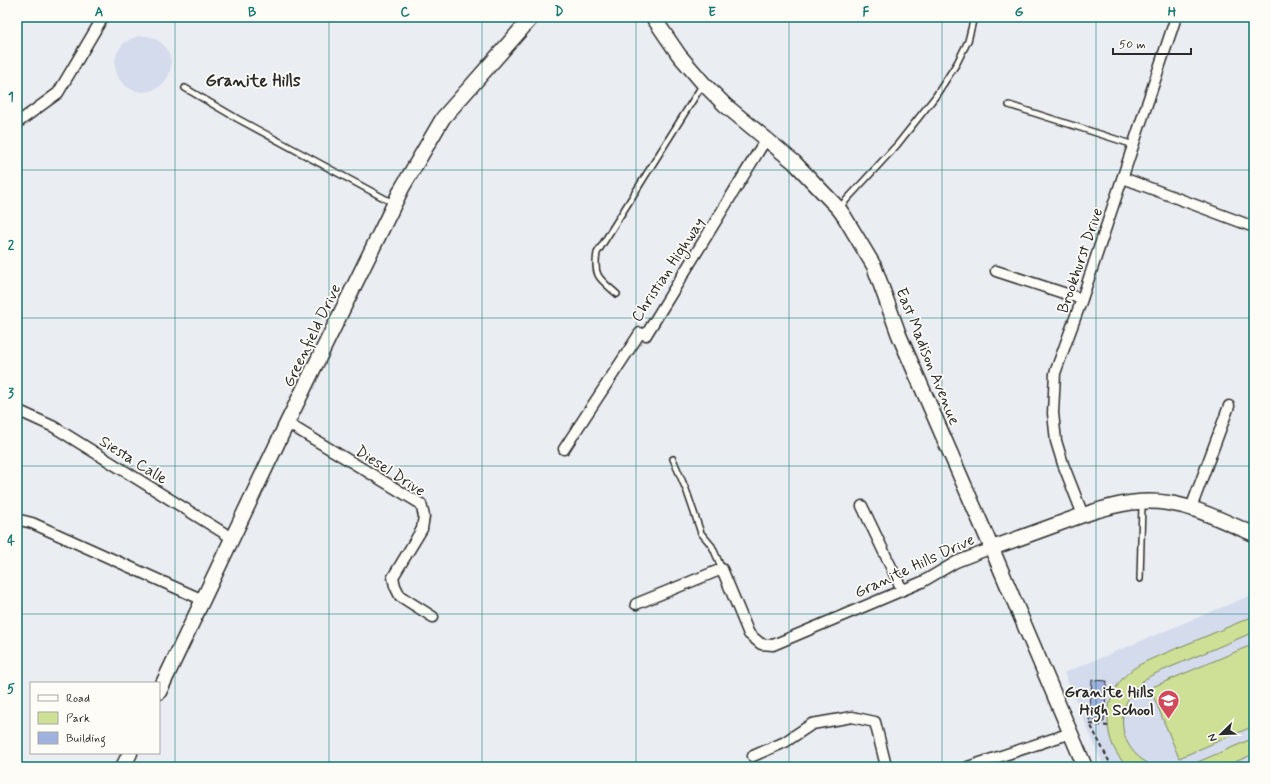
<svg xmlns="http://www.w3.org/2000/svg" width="1271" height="784" font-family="Mynerve,sans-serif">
  <rect width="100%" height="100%" fill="#eaedf2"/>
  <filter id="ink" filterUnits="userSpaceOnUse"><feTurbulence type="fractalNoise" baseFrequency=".025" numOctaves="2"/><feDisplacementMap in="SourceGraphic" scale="8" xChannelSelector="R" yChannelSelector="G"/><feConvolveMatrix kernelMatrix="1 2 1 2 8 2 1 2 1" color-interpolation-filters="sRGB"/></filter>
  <g filter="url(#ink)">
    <path fill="#d4dbec" d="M115 64a28 28 0 1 1 56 0a28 28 0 1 1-56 0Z
      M1254 594V767H1104L1064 673Z"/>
    <path fill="#cde095" stroke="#7c8660" d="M1254 616V632L1152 675C1112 696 1112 752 1157 767H1128C1115 755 1108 739 1108 721 1107 703 1115 684 1129 672 1142 661 1160 656 1175 649 1202 638 1228 627 1254 616Z
      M1254 644V726L1179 758 1150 688Z
      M1254 738V754L1223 767H1186Z"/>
    <path fill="#9fb1df" stroke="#2b2b2b" d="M1092 680 1107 681 1104 722 1089 720Z"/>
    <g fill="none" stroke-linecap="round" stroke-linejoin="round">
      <defs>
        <path id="lane" d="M185 88 238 119 393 203
          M1009 105 1134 145
          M839 208 897 145 935 97 957 63 968 41 974 17
          M617 294C600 279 593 277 597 253L703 84
          M673 459 687 492 701 533 712 546 722 569
          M1140 579 1142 504"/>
        <path id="street" d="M17 123 58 93 103 17
          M1123 178 1254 227
          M996 271 1082 299
          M17 410 54 427 232 538
          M287 423 421 504 424 516 422 529 393 577 395 586 400 596 433 617
          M564 449 640 333 646 335 766 139
          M862 506 902 590
          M1191 508 1229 406
          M1083 515 1063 464 1056 441 1053 413 1055 373 1082 299 1176 17
          M17 520H20L32 523 203 600
          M636 604 722 569 749 634 761 644 773 645 922 582 956 562 992 548
          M753 756 785 742 812 724 852 717 875 722 885 762 887 767
          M968 767 1071 733"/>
        <path id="secondary" d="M653 17 679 55 703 83 725 105 794 162 839 209 844 216 874 266 899 335 986 535 1085 767
          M992 548C1014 540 1036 532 1058 524 1093 511 1130 497 1168 503 1198 507 1226 523 1254 534
          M159 692 287 423 402 188 443 118 532 17
          M123 767 130 753"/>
      </defs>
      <use href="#lane" stroke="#2b2b2b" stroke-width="8"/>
      <use href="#street" stroke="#2b2b2b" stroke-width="13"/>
      <use href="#secondary" stroke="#2b2b2b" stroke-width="17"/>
      <path stroke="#2b2b2b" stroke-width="2" stroke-dasharray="4 3" stroke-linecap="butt" d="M1108 726 1090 724 1112 767"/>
      <use href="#lane" stroke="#fdfcf7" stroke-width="5"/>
      <use href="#street" stroke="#fdfcf7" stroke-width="10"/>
      <use href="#secondary" stroke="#fdfcf7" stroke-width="14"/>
    </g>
  </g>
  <path fill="none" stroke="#0f766e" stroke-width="1" stroke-opacity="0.55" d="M175 17V767M329 17V767M482 17V767M636 17V767M789 17V767M942 17V767M1096 17V767M17 170H1254M17 318H1254M17 466H1254M17 614H1254"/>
  <defs>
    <symbol id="school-pin" viewBox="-11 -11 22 30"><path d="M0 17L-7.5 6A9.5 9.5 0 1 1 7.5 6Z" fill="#d1495b" stroke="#fdfcf7"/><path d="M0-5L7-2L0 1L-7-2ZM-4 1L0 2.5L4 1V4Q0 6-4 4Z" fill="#fff"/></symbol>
  </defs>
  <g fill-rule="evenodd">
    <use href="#school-pin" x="1156" y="688" width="25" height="34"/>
  </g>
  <g text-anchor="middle" stroke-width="3.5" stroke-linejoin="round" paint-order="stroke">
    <g font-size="16" fill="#2b2b2b" stroke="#fdfcf7">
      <text transform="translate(1079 260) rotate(-71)" y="6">Brookhurst Drive</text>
      <text transform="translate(667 269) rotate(-57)" y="6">Christian Highway</text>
      <text transform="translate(311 335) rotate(-64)" y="6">Greenfield Drive</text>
      <text transform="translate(929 356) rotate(68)" y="6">East Madison Avenue</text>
      <text transform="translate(134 459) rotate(32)" y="6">Siesta Calle</text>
      <text transform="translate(391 470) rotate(33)" y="6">Diesel Drive</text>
      <text transform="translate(914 565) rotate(-25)" y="6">Granite Hills Drive</text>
    </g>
    <g font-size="16" font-weight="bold" fill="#2b2b2b" stroke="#fdfcf7" text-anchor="end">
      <text x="1154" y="697">Granite Hills<tspan x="1154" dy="18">High School</tspan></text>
    </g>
    <g font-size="17" font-weight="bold" fill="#2b2b2b" stroke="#fdfcf7">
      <text x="253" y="86">Granite Hills</text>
    </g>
  </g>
  <rect width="1271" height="784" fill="none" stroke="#fdfcf7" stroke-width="44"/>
  <rect x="30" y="682" width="130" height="72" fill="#fdfcf7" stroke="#a9a8a5"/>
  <rect x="38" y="695" width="20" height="6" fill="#fdfcf7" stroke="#a9a8a5"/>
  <text x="66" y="702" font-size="12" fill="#2b2b2b">Road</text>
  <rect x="38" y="712" width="20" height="12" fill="#cde095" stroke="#a9a8a5"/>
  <text x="66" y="722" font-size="12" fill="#2b2b2b">Park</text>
  <rect x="38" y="732" width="20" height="12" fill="#9fb1df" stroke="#a9a8a5"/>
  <text x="66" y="742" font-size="12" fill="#2b2b2b">Building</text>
  <g transform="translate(1221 734) rotate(247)" stroke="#fdfcf7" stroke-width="3" paint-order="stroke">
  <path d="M0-3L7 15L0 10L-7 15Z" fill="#2b2b2b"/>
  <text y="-6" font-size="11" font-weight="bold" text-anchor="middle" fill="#2b2b2b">N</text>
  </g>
  <path d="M1113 48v6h78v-6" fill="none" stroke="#2b2b2b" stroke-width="2"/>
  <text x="1119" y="48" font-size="12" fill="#2b2b2b" stroke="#fdfcf7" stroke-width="3" paint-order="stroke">50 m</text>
  <rect x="22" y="22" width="1227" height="740" fill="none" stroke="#0f766e" stroke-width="1.5"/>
  <g font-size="13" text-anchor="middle" font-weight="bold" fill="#0f766e">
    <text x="99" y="16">A</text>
    <text x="252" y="16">B</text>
    <text x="405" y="16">C</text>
    <text x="559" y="16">D</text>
    <text x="712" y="16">E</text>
    <text x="866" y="16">F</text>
    <text x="1019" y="16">G</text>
    <text x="1172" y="16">H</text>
    <text x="11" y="101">1</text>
    <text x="11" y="249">2</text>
    <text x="11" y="397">3</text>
    <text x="11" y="545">4</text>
    <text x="11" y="693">5</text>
  </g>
</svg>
